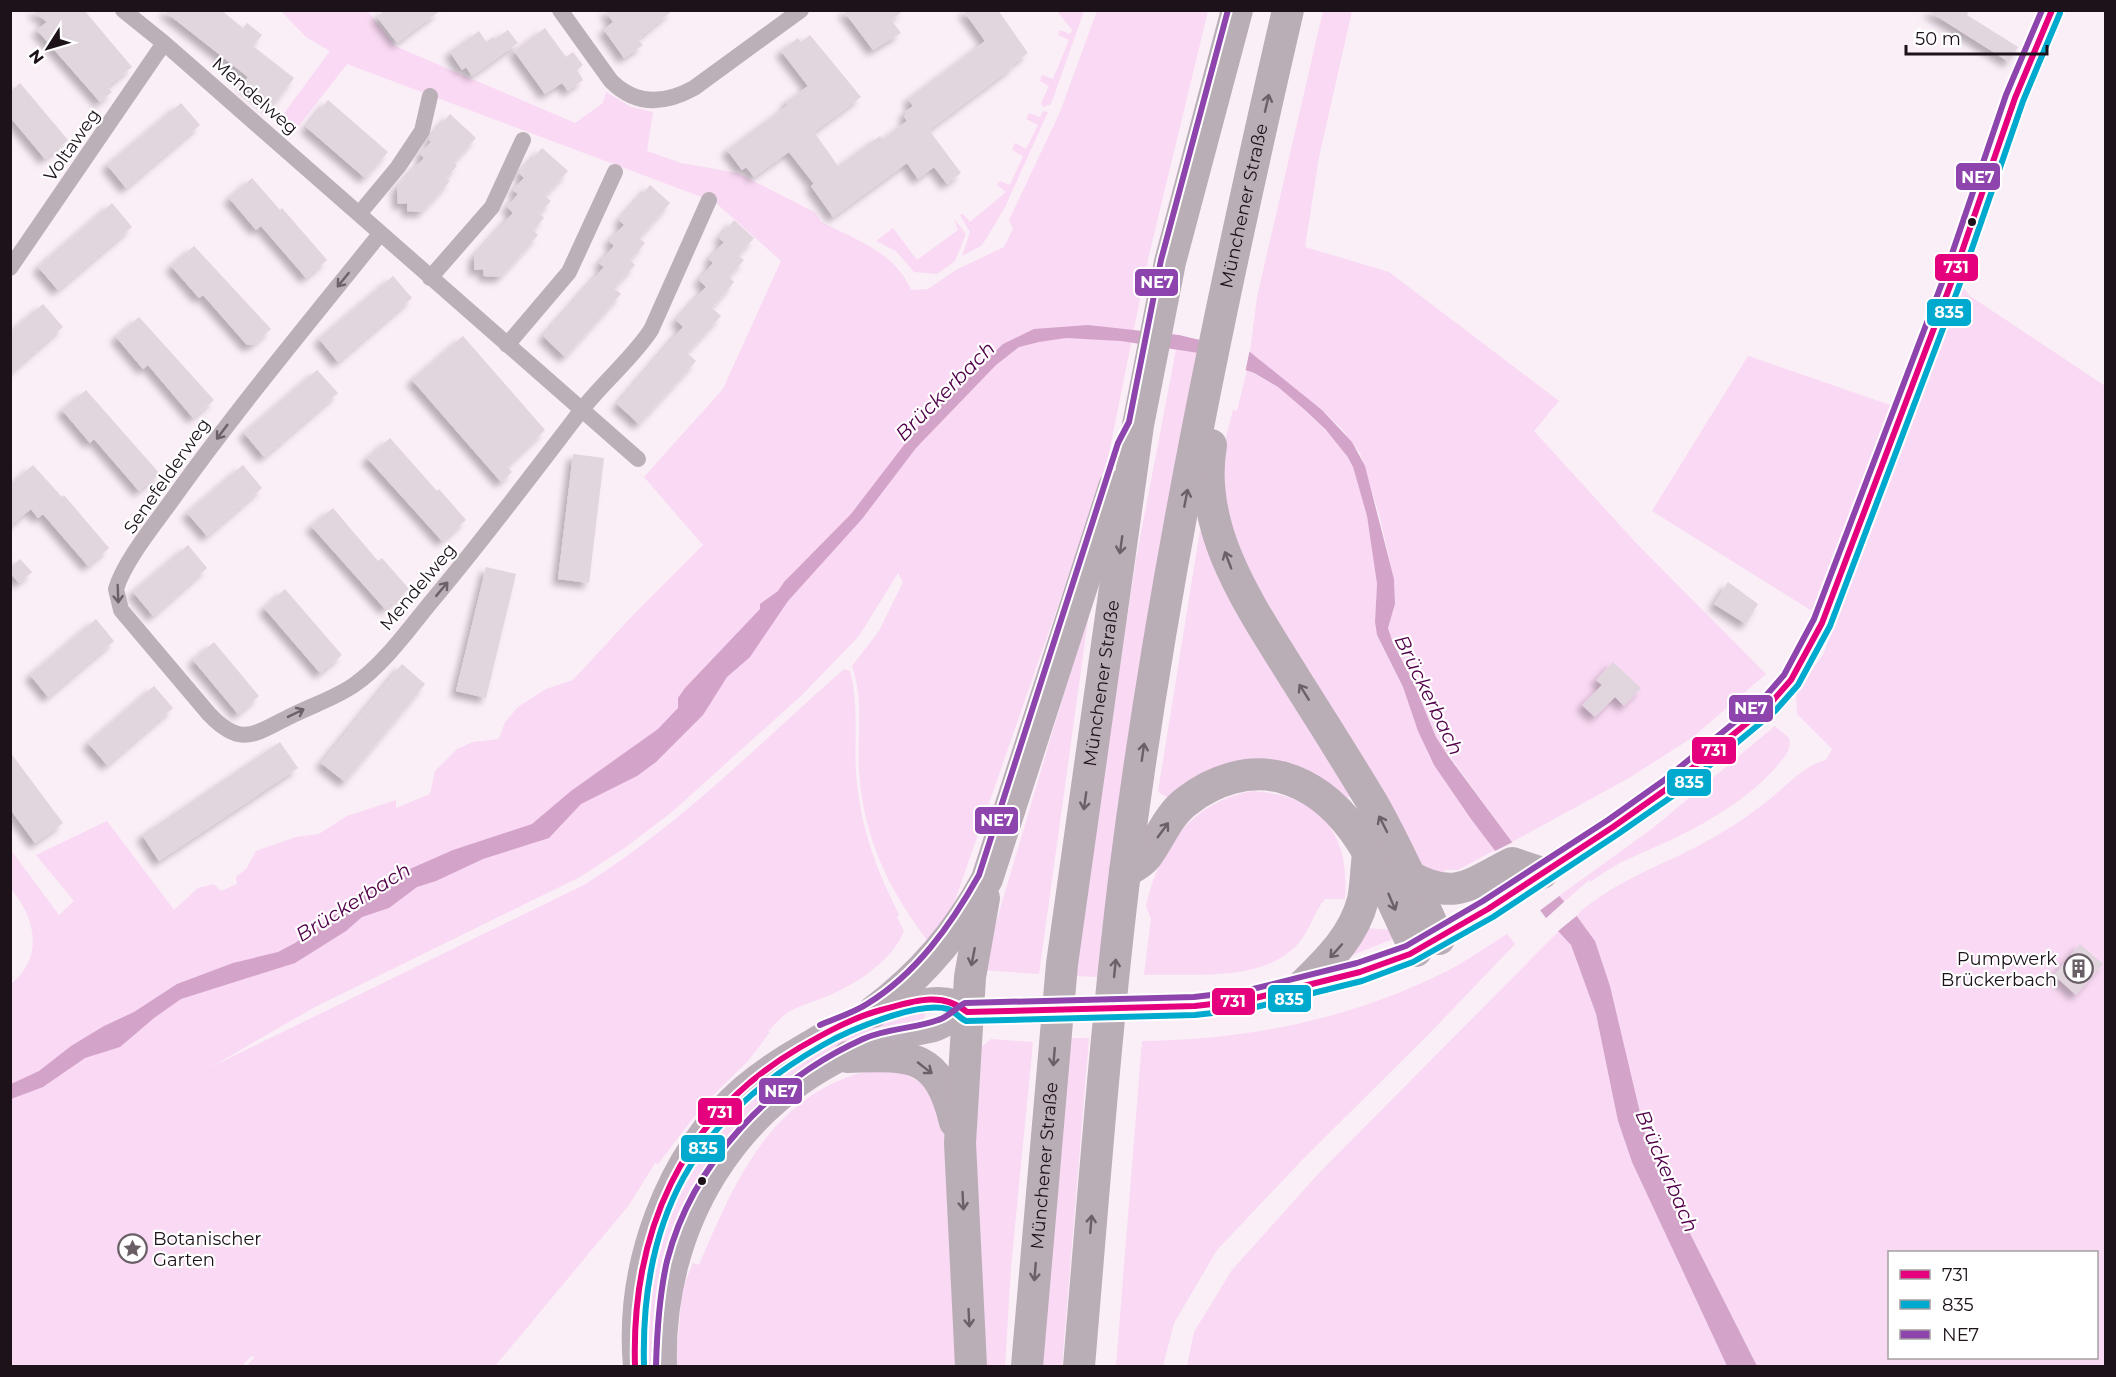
<svg xmlns="http://www.w3.org/2000/svg" width="2116" height="1377" font-family="Montserrat,sans-serif">
  <defs>
    <filter id="shadow"><feDropShadow dx="-5.5" dy="5.5" stdDeviation="3" flood-color="#0004"/></filter>
  </defs>
  <rect width="100%" height="100%" fill="#faeef7"/>
  <path fill="#f9d9f3" fill-rule="evenodd" d="M281 11H368L395 46 575 123 603 103 606 92 631 107 653 112 647 151 681 163 738 173 816 213 821 222C855 239 896 253 911 290L928 289 956 270 1004 247 1013 229 1009 220 1060 112 1097 11H1208L1148 259 1106 468 945 929 931 945C890 893 863 838 859 770 857 735 864 700 852 666L879 631 903 582 898 573 859 636 803 694 673 811 626 847 580 877 315 1007 209 1068 584 885C680 825 759 744 844 669L850 671C859 704 854 739 856 773 860 825 875 868 899 914L897 917 904 931C891 962 857 983 828 996 816 1001 804 1004 792 1010 783 1014 775 1025 768 1031L770 1032 748 1061 703 1105 658 1164 655 1163 629 1205 495 1366H247L255 1357 251 1356 242 1366H11V984C44 957 36 918 11 889L10 849 59 915 74 901 36 855 107 821 174 910 198 888 214 884 221 891 237 884 236 877 246 869 256 851 296 837 319 834 347 816 396 800V808L430 794 435 771 457 749 473 742 499 739 505 722 518 707 546 689 573 680 634 614 703 545 644 477 723 389 781 261 715 202 347 64 294 132 281 122 285 112 330 51 306 37Z
    M1057 11H1084L1051 104 1044 107 1041 104 1049 86 1040 81 1042 75 1053 79 1069 40 1058 35 1060 30 1070 34 1072 30Z
    M1323 11H1352L1319 157 1305 247 1389 272 1559 401 1534 431 1636 543 1766 674 1693 737 1629 778 1512 842 1436 737 1412 679 1390 635 1388 628 1395 604 1394 579 1379 514 1360 453 1341 428 1322 410 1250 352 1257 297Z
    M1043 111 1048 112 1005 207 986 239 981 246 962 256 970 232 960 215 963 214 970 222 1006 192 997 185 1000 181 1010 185 1023 156 1012 150 1015 143 1026 149 1038 125 1026 119 1029 113 1040 117Z
    M954 219 966 234 955 261 937 274 914 272 896 251 876 241 893 228 917 260 958 230Z
    M1963 287 1970 296 2105 386V1366H1757L1662 1178 1647 1142 1610 986 1595 941 1576 915C1618 880 1649 871 1696 847 1722 834 1747 817 1770 799 1787 785 1805 765 1826 760L1832 749 1797 714 1796 690 1823 655ZM1890 1252H2096V1358H1890Z
    M1176 350 1198 353 1098 977 1074 976 1136 559Z
    M1748 356 1893 406 1817 614 1652 511Z
    M1247 370 1278 387 1305 410 1340 445 1353 467 1367 516 1377 584 1375 622 1377 635 1403 687 1429 756 1495 850 1458 870H1445L1440 880 1416 859 1229 540 1222 453 1233 410 1237 411Z
    M1200 530 1220 577 1353 795 1345 799 1312 774 1171 799 1158 792Z
    M1090 605 1039 974 982 970Z
    M1775 726 1789 738C1792 750 1784 757 1777 766 1753 794 1718 816 1685 833 1653 850 1619 859 1591 882L1589 880 1564 902 1559 896 1653 828Z
    M1252 791C1320 795 1350 832 1345 899H1325C1313 913 1309 933 1296 946 1260 983 1191 973 1144 975L1151 919 1146 906C1159 848 1192 802 1252 791Z
    M1366 928 1393 930 1401 936 1352 955Z
    M1560 930 1571 945 1596 1014 1618 1121 1632 1162 1727 1366H1187L1194 1332 1232 1270 1319 1173Z
    M1507 934 1515 944 1428 1035 1303 1159 1217 1250 1174 1323 1163 1366H1116L1142 1041C1246 1040 1347 1020 1441 974 1464 963 1486 947 1507 934Z
    M925 1012 924 1023 899 1029 719 1151 656 1366H643C645 1339 642 1307 648 1280 663 1202 720 1107 789 1064 831 1038 877 1024 925 1012Z
    M1069 1038H1089L1062 1366H1039Z
    M991 1039 1033 1042 1011 1267 1005 1366H981L971 1069 979 1049Z
    M881 1068 903 1073 927 1086 937 1096 946 1141 956 1366H676L682 1290 693 1263 699 1265C737 1176 774 1088 881 1068Z"/>
  <path fill="#d4a3ca" d="M1088 325 1179 335 1250 352 1322 410 1352 442 1365 466 1394 579 1395 604 1388 628 1393 643 1412 679 1436 737 1449 757 1512 842 1576 915 1595 941 1610 986 1647 1142 1662 1178 1757 1366H1727L1632 1162 1618 1121 1596 1014 1571 945 1546 918 1471 819 1434 765 1418 731 1403 687 1377 635 1375 622 1377 584 1367 516 1353 467 1347 456 1326 430 1305 410 1278 387 1254 373 1198 353 1121 341 1066 338 1039 342 1019 347 996 365 916 448 862 519 788 601 750 657 727 677 703 715 656 762 637 776 581 804 549 838 483 859 436 881 417 887 389 908 362 917 346 931 295 963 181 999 154 1018 120 1047 85 1058 43 1087 11 1099V1084L39 1071 71 1046 104 1026 134 1012 177 984 233 963 278 952 295 943 357 899 403 872 453 850 532 824 571 791 658 729 678 708V698L685 688 760 609V604L778 591 784 582 851 514 917 428 1003 344 1034 329Z"/>
  <path fill="#faeef7" d="M1201 336 1250 349 1245 373 1198 356Z
    M1515 841 1562 894 1538 912 1493 852Z
    M1566 900 1579 914 1557 932 1544 920Z"/>
  <path fill="#e1d5de" filter="url(#shadow)" d="M32 10H84L132 67 107 87 112 92 100 102 37 30 47 22Z
    M163 10H221L243 28 247 23 262 35 253 46 294 78 272 107 243 84 248 77Z
    M385 10H441L397 43 377 17Z
    M605 10H673L638 39 643 45 624 58 604 30 613 22Z
    M843 10H904L891 20 901 33 873 50Z
    M963 10H998L1028 53 1012 65 1013 67 929 130 961 173 947 184 934 167 918 179 907 163 833 217 811 186 814 184 789 152 754 177 746 167 742 170 727 150 788 105 786 102 808 86 781 51 798 38 801 42 810 35 861 97 814 132 838 166 880 136 883 139 907 121 904 116 906 114 905 112 913 106 908 99 985 41Z
    M1927 10H1969L1967 15 2018 47 2009 62Z
    M545 28 566 57 573 52 583 65 577 70 583 80 568 91 562 83 545 94 514 51Z
    M508 30 518 43 472 76 466 67 462 70 450 52 479 31 486 42 493 37 495 39Z
    M20 83 68 140 45 159 10 117V92Z
    M328 100 388 152 365 178 306 127Z
    M181 103 200 125 126 188 107 165Z
    M450 114 476 138 454 162 457 166 446 178 450 181 422 212 407 211V203L398 204 397 187 424 158 420 154 431 142 429 140 432 135Z
    M542 148 568 171 545 196 551 201 539 213 544 218 533 230 538 235 501 277 484 276 483 269 474 270V256L513 213 507 207 518 194 513 190 524 178 519 173Z
    M252 178 280 210 282 208 327 260 306 278 261 226 256 230 229 198Z
    M650 185 670 203 639 238 645 243 630 260 635 265 614 288 621 294 565 357 543 336 604 267 599 263 614 246 609 241 624 225 619 220Z
    M112 203 132 227 58 290 38 267Z
    M734 220 754 238 738 256 744 260 729 277 734 282 712 308 721 316 687 353 696 361 639 424 617 404 683 327 676 320 706 287 699 280 713 263 709 259 724 242 719 238Z
    M194 246 271 329 253 345H247L203 295 199 298 171 266Z
    M393 276 412 298 338 362 319 339Z
    M43 304 63 327 10 373V332Z
    M139 317 214 400 193 418 148 365 143 369 116 337Z
    M463 336 545 430 507 466 512 472 501 482 412 380Z
    M317 370 338 393 264 457 244 433Z
    M86 390 160 474 139 491 94 439 90 443 62 410Z
    M390 438 437 491 439 489 466 520 442 541 367 458Z
    M573 454 604 458 589 583 558 579Z
    M33 465 62 497 64 495 109 548 88 566 43 514 38 518 31 509 10 526V485Z
    M243 465 262 488 207 536 187 513Z
    M333 508 378 561 382 558 409 589 385 609 311 526Z
    M188 545 207 568 153 616 133 592Z
    M20 559 32 572 19 583 10 573V568Z
    M486 567 516 574 486 698 456 691Z
    M1728 582 1758 604 1746 624 1714 604Z
    M285 589 342 655 320 673 264 608Z
    M96 619 114 641 48 697 30 675Z
    M214 642 259 696 238 714 193 660Z
    M1613 662 1641 688 1624 706 1615 697 1595 717 1582 705 1602 685 1596 680Z
    M402 664 425 684 345 782 321 763Z
    M154 686 173 708 107 765 88 743Z
    M280 742 298 768 159 861 142 835Z
    M10 752 63 823 35 843 10 809Z
    M2080 944 2103 964 2076 995 2054 975Z"/>
  <g fill="none" stroke-linecap="round" stroke-linejoin="round">
    <path stroke="#bbb0b8" stroke-width="16" d="M123 10 164 43 638 459
      M560 10 611 81C636 106 665 104 694 88L801 10
      M359 214 398 167 422 131 430 96
      M380 234C311 320 241 404 177 493 159 519 125 559 116 589L121 610 209 714C242 749 255 733 293 715 313 705 335 698 354 685 384 664 408 630 431 602 483 540 531 476 580 412 602 383 631 360 651 330L709 200
      M10 268 164 43
      M430 278 492 207 523 140
      M507 345 569 272 615 172
      M1439 939 1668 788 1769 705 1791 680 1822 623 1950 286 2015 98 2052 10"/>
    <path stroke="#baaeb8" stroke-width="24" d="M1195 1006C1275 997 1357 980 1430 944
      M635 1366C626 1267 666 1154 743 1087 761 1072 782 1058 803 1046 830 1029 859 1015 890 1008 908 1004 934 995 953 1001 958 1003 963 1009 967 1012
      M665 1366C661 1227 736 1100 868 1047 889 1038 912 1035 934 1030 948 1026 960 1014 970 1012 997 1007 1028 1010 1056 1009"/>
    <g stroke="#b9adb6" stroke-width="32">
      <path d="M1211 445C1196 532 1253 610 1296 680 1322 721 1348 762 1373 804 1398 848 1418 894 1439 939"/>
      <path d="M1125 872C1132 868 1142 863 1147 856 1160 838 1169 814 1187 801 1214 780 1248 769 1281 777 1359 798 1383 887 1416 951"/>
      <path d="M1409 876C1455 902 1470 884 1512 863L1542 873"/>
      <path d="M1299 989C1326 962 1353 938 1363 900 1366 885 1366 869 1368 854"/>
      <path d="M873 1012C922 975 958 933 987 879L1114 487"/>
      <path d="M848 1057C911 1055 938 1052 955 1122"/>
      <path d="M971 1366 960 1143 970 977 984 898"/>
      <path id="s1" d="M1027 1366 1062 964 1138 425 1170 262 1237 10"/>
      <path id="s2" d="M1079 1366C1093 1201 1105 1036 1125 872 1162 582 1222 295 1288 10"/>
    </g>
    <path stroke="#baaeb8" stroke-width="24" d="M1056 1009 1195 1006"/>
    <defs>
      <path id="bus-1" d="M635 1366C631 1233 681 1117 799 1048 825 1033 852 1018 881 1010 911 1002 941 990 967 1012L1195 1006 1247 1000 1360 972 1410 954 1488 909 1613 827 1668 788 1769 705 1791 680 1822 623 1950 286 2015 98 2052 10"/>
      <path id="bus-2" d="M644 1366C640 1218 694 1118 823 1045 849 1030 918 1001 948 1009 955 1011 959 1018 966 1021L1195 1015 1248 1009 1362 981 1413 962 1493 917 1618 834 1674 795 1775 711 1798 685 1830 626 1958 289 2023 101 2060 13"/>
      <path id="bus-3" d="M820 1025C836 1018 853 1013 867 1004 916 974 951 925 979 875L1118 443 1129 422 1161 260 1228 10
        M656 1366C657 1330 659 1296 667 1261 692 1163 772 1080 863 1039 887 1028 914 1029 938 1020 949 1017 955 1008 965 1003L1194 997 1245 991 1357 963 1406 946 1483 901 1608 820 1663 781 1763 699 1784 675 1814 619 1942 283 2006 95 2042 10"/>
    </defs>
    <use href="#bus-1" stroke="#fff" stroke-width="10"/>
    <use href="#bus-2" stroke="#fff" stroke-width="10"/>
    <use href="#bus-3" stroke="#fff" stroke-width="10"/>
    <use href="#bus-1" stroke="#e5007d" stroke-width="6"/>
    <use href="#bus-2" stroke="#00a9ce" stroke-width="6"/>
    <use href="#bus-3" stroke="#8e44ad" stroke-width="6"/>
  </g>
  <defs><path id="oneway-shaft" d="M-6 0H5M1.5-3L5.5 0L1.5 3" fill="none" stroke-width="1.6" stroke-linecap="round" stroke-linejoin="round" transform="scale(1.5)"/></defs>
  <g stroke="#6b6068">
    <use href="#oneway-shaft" transform="translate(1267 103) rotate(-77)"/>
    <use href="#oneway-shaft" transform="translate(1186 498) rotate(-79)"/>
    <use href="#oneway-shaft" transform="translate(1121 545) rotate(98)"/>
    <use href="#oneway-shaft" transform="translate(1228 560) rotate(-111)"/>
    <use href="#oneway-shaft" transform="translate(1304 692) rotate(-122)"/>
    <use href="#oneway-shaft" transform="translate(1143 752) rotate(-82)"/>
    <use href="#oneway-shaft" transform="translate(1085 801) rotate(98)"/>
    <use href="#oneway-shaft" transform="translate(1383 824) rotate(-117)"/>
    <use href="#oneway-shaft" transform="translate(1163 830) rotate(-54)"/>
    <use href="#oneway-shaft" transform="translate(1392 902) rotate(67)"/>
    <use href="#oneway-shaft" transform="translate(1336 951) rotate(132)"/>
    <use href="#oneway-shaft" transform="translate(973 957) rotate(101)"/>
    <use href="#oneway-shaft" transform="translate(1115 968) rotate(-84)"/>
    <use href="#oneway-shaft" transform="translate(1054 1057) rotate(95)"/>
    <use href="#oneway-shaft" transform="translate(925 1068) rotate(38)"/>
    <use href="#oneway-shaft" transform="translate(963 1201) rotate(87)"/>
    <use href="#oneway-shaft" transform="translate(1091 1224) rotate(-85)"/>
    <use href="#oneway-shaft" transform="translate(1035 1272) rotate(95)"/>
    <use href="#oneway-shaft" transform="translate(969 1318) rotate(87)"/>
  </g>
  <g stroke="#6c6169">
    <use href="#oneway-shaft" transform="translate(343 280) rotate(129)"/>
    <use href="#oneway-shaft" transform="translate(222 432) rotate(127)"/>
    <use href="#oneway-shaft" transform="translate(442 589) rotate(-50)"/>
    <use href="#oneway-shaft" transform="translate(118 594) rotate(88)"/>
    <use href="#oneway-shaft" transform="translate(296 713) rotate(-26)"/>
  </g>
  <defs>
    <symbol id="building-ring" viewBox="-11 -11 22 22"><circle r="9.5" fill="#fff" stroke="#6a5f67" stroke-width="1.5"/><path d="M-4-6H4V6H1V3H-1V6H-4ZM-2.5-4.3h1.7v1.8h-1.7ZM.8-4.3h1.7v1.8H.8ZM-2.5-1h1.7V.8h-1.7ZM.8-1h1.7V.8H.8Z" fill="#6a5f67"/></symbol>
    <symbol id="sight-ring" viewBox="-11 -11 22 22"><circle r="9.5" fill="#fff" stroke="#6a5f67" stroke-width="1.5"/><path d="M0-6L1.8-2.2L6-1.7L2.9 1.2L3.7 5.4L0 3.3L-3.7 5.4L-2.9 1.2L-6-1.7L-1.8-2.2Z" fill="#6a5f67"/></symbol>
  </defs>
  <g fill-rule="evenodd">
    <use href="#building-ring" x="2062" y="952" width="33" height="33"/>
    <use href="#sight-ring" x="116" y="1232" width="33" height="33"/>
  </g>
  <g fill="#1d121a" stroke="#fff" stroke-width="2">
    <circle cx="1972" cy="222" r="5"/>
    <circle cx="702" cy="1181" r="5"/>
  </g>
  <g text-anchor="middle" stroke-width="4.5" stroke-linejoin="round" paint-order="stroke">
    <g font-size="18" fill="#1d121a" stroke="#fff">
      <text transform="translate(255 96) rotate(41)" y="6">Mendelweg</text>
      <text transform="translate(72 145) rotate(-55)" y="6">Voltaweg</text>
      <text dy="6" stroke="none"><textPath href="#s2" startOffset="1173">Münchener Straße</textPath></text>
      <text transform="translate(167 476) rotate(-55)" y="6">Senefelderweg</text>
      <text transform="translate(418 587) rotate(-50)" y="6">Mendelweg</text>
      <text dy="6" stroke="none"><textPath href="#s1" startOffset="687">Münchener Straße</textPath></text>
      <text dy="6" stroke="none"><textPath href="#s1" startOffset="201">Münchener Straße</textPath></text>
    </g>
    <g font-size="18" fill="#1d121a" stroke="#fff" text-anchor="end">
      <text x="2057" y="965">Pumpwerk<tspan x="2057" dy="21">Brückerbach</tspan></text>
      <text x="153" y="1245" text-anchor="start">Botanischer<tspan x="153" dy="21">Garten</tspan></text>
    </g>
    <g font-size="20" font-style="italic" fill="#510049" stroke="#fff">
      <text transform="translate(945 391) rotate(-45)" y="7">Brückerbach</text>
      <text transform="translate(1429 695) rotate(64)" y="7">Brückerbach</text>
      <text transform="translate(353 902) rotate(-32)" y="7">Brückerbach</text>
      <text transform="translate(1667 1171) rotate(67)" y="7">Brückerbach</text>
    </g>
  </g>
  <g stroke="#fff" stroke-width="2">
    <rect x="1955" y="162" width="46" height="29" rx="6" fill="#8e44ad"/>
    <rect x="1934" y="253" width="45" height="29" rx="6" fill="#e5007d"/>
    <rect x="1134" y="268" width="45" height="29" rx="6" fill="#8e44ad"/>
    <rect x="1926" y="298" width="46" height="29" rx="6" fill="#00a9ce"/>
    <rect x="1728" y="694" width="46" height="29" rx="6" fill="#8e44ad"/>
    <rect x="1691" y="736" width="46" height="29" rx="6" fill="#e5007d"/>
    <rect x="1666" y="768" width="46" height="29" rx="6" fill="#00a9ce"/>
    <rect x="974" y="806" width="45" height="29" rx="6" fill="#8e44ad"/>
    <rect x="1267" y="984" width="45" height="29" rx="6" fill="#00a9ce"/>
    <rect x="1211" y="987" width="45" height="29" rx="6" fill="#e5007d"/>
    <rect x="758" y="1077" width="45" height="28" rx="6" fill="#8e44ad"/>
    <rect x="697" y="1097" width="46" height="29" rx="6" fill="#e5007d"/>
    <rect x="680" y="1134" width="46" height="29" rx="6" fill="#00a9ce"/>
  </g>
  <g font-size="16" text-anchor="middle" font-weight="bold" fill="#fff">
    <text x="1978" y="183">NE7</text>
    <text x="1956" y="273">731</text>
    <text x="1157" y="288">NE7</text>
    <text x="1949" y="318">835</text>
    <text x="1751" y="714">NE7</text>
    <text x="1714" y="756">731</text>
    <text x="1689" y="788">835</text>
    <text x="997" y="826">NE7</text>
    <text x="1289" y="1005">835</text>
    <text x="1233" y="1007">731</text>
    <text x="781" y="1097">NE7</text>
    <text x="720" y="1118">731</text>
    <text x="703" y="1154">835</text>
  </g>
  <rect width="2116" height="1377" fill="none" stroke="#1d121a" stroke-width="24"/>
  <rect x="1888" y="1251" width="210" height="108" fill="#ffffff" stroke="#a5a0a3" stroke-width="1.5"/>
  <rect x="1900" y="1270" width="30" height="9" fill="#e5007d" stroke="#a5a0a3" stroke-width="1.5"/>
  <text x="1942" y="1281" font-size="18" fill="#1d121a">731</text>
  <rect x="1900" y="1300" width="30" height="9" fill="#00a9ce" stroke="#a5a0a3" stroke-width="1.5"/>
  <text x="1942" y="1311" font-size="18" fill="#1d121a">835</text>
  <rect x="1900" y="1330" width="30" height="9" fill="#8e44ad" stroke="#a5a0a3" stroke-width="1.5"/>
  <text x="1942" y="1341" font-size="18" fill="#1d121a">NE7</text>
  <g transform="translate(48 48) rotate(233)" stroke="#ffffff" stroke-width="4.5" paint-order="stroke">
  <path d="M0-4.5L10 22L0 15L-10 22Z" fill="#1d121a"/>
  <text y="-9" font-size="16" font-weight="bold" text-anchor="middle" fill="#1d121a">N</text>
  </g>
  <path d="M1906 45v9h141v-9" fill="none" stroke="#1d121a" stroke-width="3"/>
  <text x="1915" y="45" font-size="18" fill="#1d121a" stroke="#ffffff" stroke-width="4.5" paint-order="stroke">50 m</text>
</svg>
